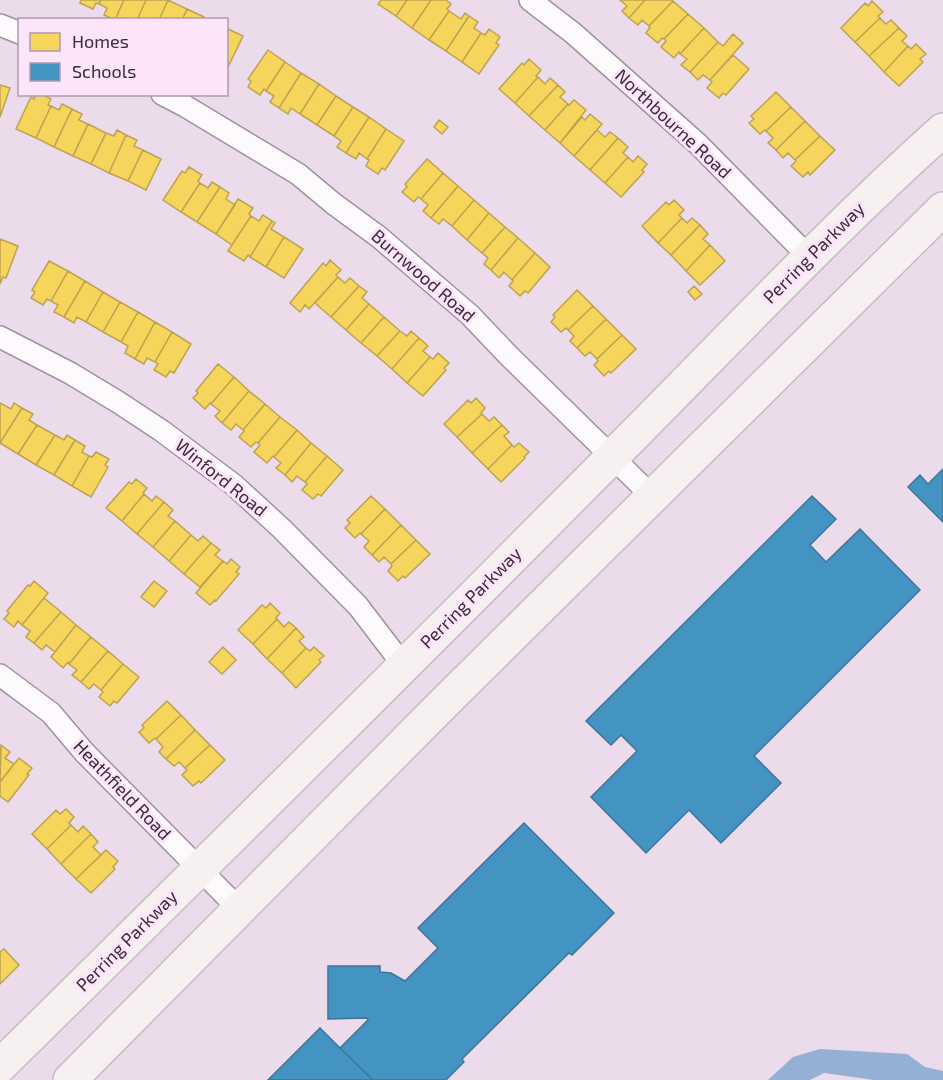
<svg xmlns="http://www.w3.org/2000/svg" width="943" height="1080" font-family="'Exo 2',sans-serif">
  <rect width="100%" height="100%" fill="#ebdbeb"/>
  <path fill="#94b0d5" d="M820 1049 907 1054 925 1067 943 1071V1080H874L824 1073 810 1080H768L793 1057Z"/>
  <path fill="#f6d55c" stroke="#bda251" stroke-width="1.5" d="M81 0H101L99 4 96 3 93 9 80 3Z
    M101 0H124L115 20 104 15 107 8 99 4Z
    M124 0H146L137 20H130L126 18 125 20H115Z
    M146 0H168L159 20H137Z
    M168 0 187 9 182 20H159Z
    M381 0H407L396 16 378 4Z
    M407 0H431L412 28 396 16Z
    M431 0H446L451 4 447 9 449 11 429 40 412 28Z
    M620 0H645L629 18 622 11 627 6Z
    M645 0H672L673 1 649 26 642 20 638 25 629 18Z
    M673 1 688 14 664 39 662 38 658 43 646 33 650 27 649 26Z
    M872 1 883 12 878 16 880 18 855 42 841 28 865 3 868 6Z
    M187 9 204 17 203 20H182Z
    M449 11 461 19 465 13 469 16 446 51 429 40Z
    M688 14 704 28 680 54 679 52 674 58 661 47 666 41 664 39Z
    M469 16 478 22 474 28 481 33 462 62 446 51Z
    M880 18 886 24 891 20 899 28 869 56 855 42Z
    M226 28 243 36 228 67 226 66Z
    M704 28 718 42 690 72 681 65 687 59 680 54Z
    M899 28 907 36 902 41 908 46 884 72 869 56Z
    M489 29 500 37 496 43 499 45 479 74 462 62 481 33 485 35Z
    M733 34 743 43 710 80 703 75 698 80 690 72 718 42 723 46Z
    M916 44 926 54 920 59 923 62 899 86 884 72 908 46 911 49Z
    M268 50 285 62 266 91 264 89 260 95 248 87 251 81 248 79Z
    M733 55 749 69 726 95 723 93 719 98 707 88 712 82 710 80Z
    M529 59 541 70 536 76 538 77 515 103 499 89 522 63 524 65Z
    M285 62 301 73 279 108 270 102 274 96 266 91Z
    M301 73 319 84 300 114 291 108 288 114 279 108Z
    M538 77 545 84 550 78 558 85 529 116 515 103Z
    M319 84 336 96 317 125 300 114Z
    M0 85 10 88 0 117Z
    M558 85 565 92 560 97 568 104 545 130 529 116Z
    M776 92 791 107 766 131 765 130 760 134 749 123 754 119 751 116Z
    M36 94H42L51 99 48 105 51 106 36 138 16 129 31 97 34 99Z
    M336 96 353 107 334 136 317 125Z
    M574 100 586 110 560 143 545 130 568 104 569 105Z
    M62 104 72 109 54 147 36 138 51 106 59 110Z
    M353 107 369 117 346 153 337 147 341 141 334 136Z
    M791 107 805 121 776 150 768 143 773 138 766 131Z
    M72 109 82 114 79 120 88 124 73 156 54 147Z
    M590 114 602 124 574 156 560 143 582 117 585 120Z
    M369 117 386 129 367 159 359 153 356 159 346 153Z
    M439 120 448 127 442 134 434 127Z
    M805 121 820 136 795 160 788 153 783 158 776 150Z
    M88 124 106 133 91 164 73 156Z
    M386 129 404 141 385 170 382 168 378 174 366 166 369 160 367 159Z
    M117 130 126 135 109 173 91 164 106 133 114 136Z
    M597 130 605 137 610 132 618 138 590 170 574 156Z
    M126 135 137 140 134 146 143 150 128 181 109 173Z
    M820 136 835 150 810 175 808 172 803 177 791 166 796 161 795 160Z
    M618 138 628 147 623 153 628 157 605 183 590 170Z
    M143 150 161 159 146 190 128 181Z
    M638 156 647 164 642 170 644 172 621 197 605 183 628 157 633 162Z
    M427 159 443 173 421 199 418 197 414 202 402 192 407 187 405 184Z
    M189 167 202 175 198 181 200 183 181 212 163 200 182 171 185 173Z
    M443 173 458 186 431 218 423 211 428 205 421 199Z
    M212 182 220 187 197 222 181 212 200 183 208 188Z
    M458 186 474 200 452 226 443 219 439 224 431 218Z
    M220 187 229 193 226 199 235 205 216 234 197 222Z
    M238 199 253 208 249 214 251 216 232 245 216 234Z
    M474 200 489 213 467 240 452 226Z
    M674 200 684 210 679 215 682 218 658 243 642 226 666 202 669 205Z
    M489 213 505 227 482 253 467 240Z
    M263 215 272 221 250 257 248 255 244 261 228 251 251 216 259 221Z
    M682 218 687 223 692 218 700 225 671 255 658 243Z
    M272 221 275 223 271 229 284 237 266 267 250 257Z
    M700 225 708 234 703 239 710 245 686 271 671 255Z
    M505 227 518 238 491 270 484 264 488 258 482 253Z
    M284 237 303 249 284 278 266 267Z
    M518 238 535 253 512 280 504 272 499 278 491 270Z
    M0 239 18 246 6 278 3 277 0 284Z
    M710 245 725 261 700 285 686 271Z
    M535 253 550 267 528 293 525 291 520 296 509 286 513 281 512 280Z
    M330 260 341 270 336 275 338 277 309 309 305 305 300 312 290 303 323 263 326 266Z
    M49 261 68 271 51 301 47 299 43 305 31 298 35 292 32 290Z
    M68 271 85 281 64 317 54 312 58 305 51 301Z
    M338 277 345 283 350 278 359 286 331 317 315 303Z
    M85 281 103 292 86 322 77 317 74 323 64 317Z
    M359 286 367 292 362 298 369 304 346 330 331 317Z
    M694 286 702 294 695 300 688 292Z
    M577 290 593 306 568 330 566 328 561 332 551 322 555 317 553 315Z
    M103 292 120 302 103 332 86 322Z
    M120 302 138 312 121 342 103 332Z
    M369 304 384 317 361 343 346 330Z
    M593 306 606 319 577 348 570 341 574 336 568 330Z
    M138 312 155 322 135 359 125 353 128 346 121 342Z
    M384 317 400 331 377 356 361 343Z
    M606 319 622 335 597 359 590 352 585 356 577 348Z
    M155 322 172 332 155 362 147 358 144 364 135 359Z
    M400 331 407 336 411 331 419 338 392 369 377 356Z
    M172 332 191 344 174 373 170 371 166 377 154 370 158 364 155 362Z
    M622 335 636 349 611 373 609 371 604 376 594 365 598 361 597 359Z
    M419 338 428 346 423 351 430 357 407 383 392 369Z
    M438 353 449 363 444 368 446 370 423 396 407 383 430 357 433 359Z
    M218 364 234 377 211 404 210 403 205 409 193 398 198 393 196 391Z
    M234 377 249 391 222 423 215 416 220 411 211 404Z
    M249 391 265 404 243 430 236 424 231 430 222 423Z
    M476 398 485 408 481 413 482 414 457 437 444 424 468 400 471 403Z
    M0 403 11 409 14 403 22 408 0 443Z
    M265 404 280 417 258 443 256 442 251 447 239 437 244 431 243 430Z
    M22 408 33 414 29 420 37 425 18 454 0 443Z
    M482 414 489 421 494 417 502 425 472 453 457 437Z
    M280 417 297 430 274 457 273 456 267 463 254 452 260 445 258 443Z
    M37 425 55 435 36 465 18 454Z
    M502 425 509 432 504 436 512 445 488 469 472 453Z
    M297 430 311 443 285 475 276 468 281 463 274 457Z
    M55 435 64 440 67 435 75 440 54 475 36 465Z
    M75 440 85 446 82 452 89 456 72 486 54 475Z
    M311 443 327 456 305 482 297 476 292 482 285 475Z
    M519 443 529 452 524 457 525 458 501 482 488 469 512 445 514 447Z
    M96 452 109 459 105 465 108 467 91 497 72 486 89 456 92 457Z
    M327 456 343 470 321 496 318 494 313 499 302 490 307 484 305 482Z
    M136 479 147 488 143 493 144 494 122 521 106 508 129 482 132 484Z
    M144 494 152 501 156 496 164 502 137 534 122 521Z
    M371 496 385 509 361 534 360 533 355 538 345 528 350 523 347 520Z
    M164 502 173 510 168 516 175 521 153 547 137 534Z
    M385 509 401 525 372 555 364 547 369 541 361 534Z
    M175 521 191 535 169 561 153 547Z
    M401 525 416 540 391 564 384 557 379 562 372 555Z
    M191 535 198 541 203 536 211 543 184 574 169 561Z
    M416 540 430 554 405 578 403 576 398 581 388 571 392 566 391 564Z
    M211 543 220 550 215 555 223 561 200 587 184 574Z
    M231 559 240 567 236 572 239 574 216 601 215 600 210 605 196 593 223 561 227 564Z
    M34 581 48 593 22 625 18 621 14 627 4 619 9 613 7 611 28 585 30 586Z
    M154 581 167 591 154 607 141 597Z
    M44 598 61 612 34 643 26 637 30 631 22 625Z
    M270 603 280 613 276 618 277 619 253 644 238 630 262 605 266 608Z
    M61 612 76 625 55 652 46 645 42 650 34 643Z
    M277 619 284 627 289 622 296 628 267 659 253 644Z
    M76 625 91 637 69 664 68 662 63 668 51 657Z
    M296 628 304 637 299 641 306 648 282 673 267 659Z
    M91 637 108 651 81 682 72 675 77 670 69 664Z
    M223 647 236 660 222 674 209 662Z
    M314 647 324 656 319 660 321 662 296 688 282 673 306 648 310 651Z
    M108 651 123 664 101 690 94 684 89 689 81 682Z
    M123 664 139 677 117 703 114 701 110 706 99 697 103 692 101 690Z
    M167 701 181 715 156 739 155 738 149 743 139 732 144 728 142 725Z
    M181 715 195 730 166 759 159 752 163 747 156 739Z
    M195 730 210 745 185 768 179 762 174 766 166 759Z
    M1 745 10 752 5 758 14 764 0 782Z
    M210 745 225 760 201 783 199 781 193 786 182 775 187 770 185 768Z
    M19 758 32 768 27 774 29 775 8 802 0 796V782Z
    M66 809 74 817 69 823 71 825 47 849 32 834 56 810 60 814Z
    M71 825 78 832 83 826 91 834 61 864 47 849Z
    M91 834 98 842 93 847 101 855 76 879 61 864Z
    M106 850 118 861 113 867 115 869 91 893 76 879Z
    M4 949 19 965 0 984V952Z"/>
  <path fill="#4393c3" stroke="#407499" stroke-width="1.5" d="M943 469V522L908 487 920 475 928 484Z
    M812 496 836 519 810 545 826 562 860 529 920 590 754 756 781 783 721 843 689 810 646 853 591 797 637 751 621 735 611 745 586 721Z
    M524 823 614 913 572 955 569 953 462 1059 464 1062 446 1080H373L340 1048 368 1020 367 1018 328 1019V966H380V972L391 973 405 981 438 948 418 928Z
    M320 1028 340 1048 373 1080H268Z"/>
  <g fill="none" stroke-linecap="round" stroke-linejoin="round">
    <defs>
      <path id="minor" d="M530 0 573 33 698 144 809 257
        M0 25 20 33
        M162 94 185 106 298 174 334 204 379 237 470 315 508 355 653 497
        M0 337 70 373 118 402 162 431 234 485 282 529 358 606 403 665
        M0 675 51 713 84 752 240 910"/>
      <path id="primary" d="M0 1066C205 864 409 662 611 458 721 348 827 234 943 130
        M70 1080 443 704 943 209"/>
    </defs>
    <use href="#minor" stroke="#9f929e" stroke-width="24"/>
    <use href="#primary" stroke="#c5bcc4" stroke-width="36"/>
    <use href="#minor" stroke="#fcfafc" stroke-width="21"/>
    <use href="#primary" stroke="#f6f0f1" stroke-width="33"/>
  </g>
  <g text-anchor="middle" stroke-width="6" stroke-linejoin="round" paint-order="stroke">
    <g font-size="18" fill="#382c37" stroke="#fce4fb">
      <text transform="translate(673 124) rotate(43)" y="6">Northbourne Road</text>
      <text transform="translate(814 253) rotate(-45)" y="6">Perring Parkway</text>
      <text transform="translate(423 276) rotate(41)" y="6">Burnwood Road</text>
      <text transform="translate(221 478) rotate(39)" y="6">Winford Road</text>
      <text transform="translate(471 598) rotate(-45)" y="6">Perring Parkway</text>
      <text transform="translate(122 790) rotate(46)" y="6">Heathfield Road</text>
      <text transform="translate(127 941) rotate(-45)" y="6">Perring Parkway</text>
    </g>
  </g>
  <rect x="18" y="18" width="210" height="78" fill="#fce4fb" stroke="#ae9aad" stroke-width="1.5"/>
  <rect x="30" y="33" width="30" height="18" fill="#f6d55c" stroke="#ae9aad" stroke-width="1.5"/>
  <text x="72" y="48" font-size="18" fill="#382c37">Homes</text>
  <rect x="30" y="63" width="30" height="18" fill="#4393c3" stroke="#ae9aad" stroke-width="1.5"/>
  <text x="72" y="78" font-size="18" fill="#382c37">Schools</text>
</svg>
